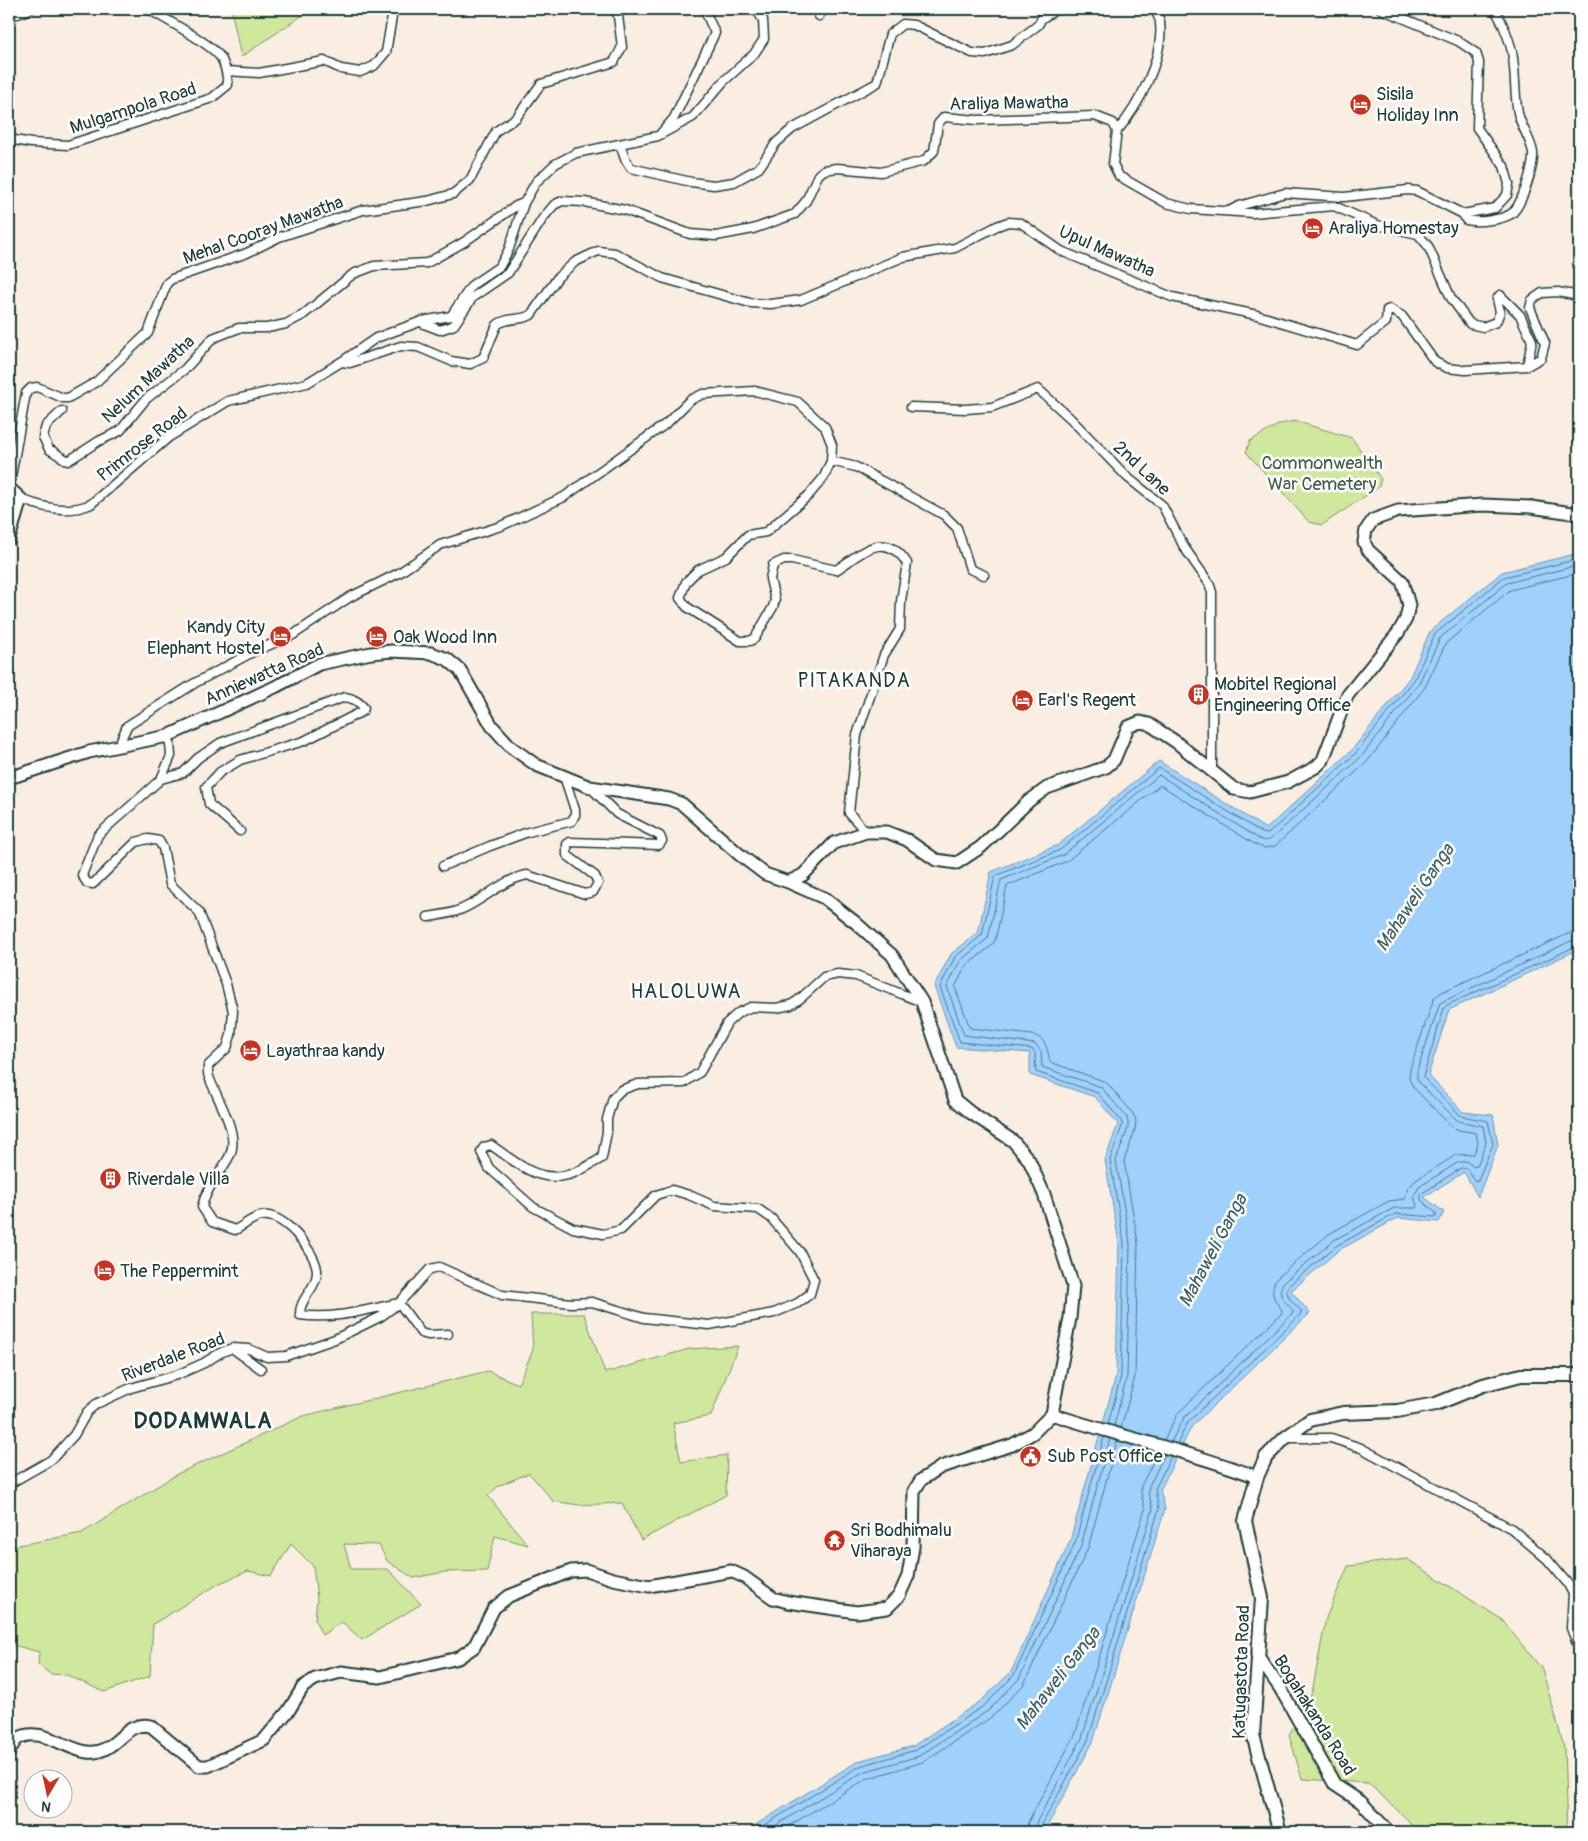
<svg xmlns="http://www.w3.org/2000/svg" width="1588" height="1841" font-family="Pangolin,sans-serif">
  <rect width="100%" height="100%" fill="#faeee2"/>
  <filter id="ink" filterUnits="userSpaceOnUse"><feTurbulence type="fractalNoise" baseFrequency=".02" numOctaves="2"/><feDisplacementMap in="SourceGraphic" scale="10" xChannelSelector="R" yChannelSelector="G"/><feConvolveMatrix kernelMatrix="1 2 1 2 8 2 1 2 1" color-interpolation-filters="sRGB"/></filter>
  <g filter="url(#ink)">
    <path fill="#cfe89e" stroke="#779269" d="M231 9H312L241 57Z
      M1295 421 1352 438 1381 479 1379 487 1322 525 1309 522 1246 452 1250 441 1280 424Z
      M531 1314H584L605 1373 689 1349 738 1346 711 1416 673 1423 681 1462 727 1455 726 1495 641 1540 622 1503 579 1505 553 1501 529 1473 498 1486 488 1496 528 1545 495 1536 487 1571 445 1572 413 1578 387 1561 379 1545 344 1544 351 1569H388L421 1604 362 1640 342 1622 322 1635 315 1620 317 1598 313 1566 291 1544 271 1576 248 1571 220 1583 153 1624 150 1676 104 1692 67 1675 50 1674 38 1664 39 1652 9 1644V1547L82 1533 177 1474 303 1416 488 1371 518 1384 533 1350Z
      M1407 1559 1501 1619 1542 1669 1564 1747 1567 1832H1415L1409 1821 1368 1783 1302 1779 1289 1735 1312 1693 1326 1618 1348 1566Z"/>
    <path fill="#a0d1fd" stroke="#6c96ad" d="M1579 553V949L1449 1010 1428 1075 1463 1112 1493 1115 1498 1145 1478 1197 1464 1172 1424 1197 1444 1212 1439 1222 1398 1218 1339 1250 1291 1291 1310 1313 1192 1426 1160 1490 1165 1509 1093 1742 1044 1832H407L433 1829H749L858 1761 913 1746 982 1700 1011 1672 1070 1541 1116 1376 1119 1243 1105 1160 1118 1124 1095 1097 1030 1075V1053L956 1047 934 986 951 954 978 933 991 872 1058 845 1159 761 1266 829 1352 750 1410 677 1430 631 1502 572Z"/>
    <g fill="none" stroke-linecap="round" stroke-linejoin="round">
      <path stroke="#537884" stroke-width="1" d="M1108 1424 1121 1376 1124 1243 1110 1160 1122 1126V1122L1098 1093 1036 1072 1035 1053 1032 1049 960 1042 940 987 955 957 982 935 995 876 1060 850 1159 768 1262 833 1268 834 1356 753 1414 680 1435 634 1504 577 1579 559
        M1114 1426 1127 1376 1130 1243 1116 1161 1128 1128V1122L1126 1116 1101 1087 1042 1067 1041 1051 1035 1044 964 1035 947 987 960 961 988 938 1001 880 1063 855 1159 775 1259 839 1265 841 1271 839 1361 757 1419 683 1440 638 1507 583 1579 565
        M1121 1428 1135 1377 1138 1243 1124 1161 1135 1130 1136 1120 1132 1112 1106 1082 1050 1062C1047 1049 1047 1038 1032 1035L970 1028 955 987 966 966 990 947 995 941 1007 886 1067 861 1160 785 1256 845 1265 848 1275 846 1367 762 1425 687 1446 643 1510 590 1579 573
        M1164 1440 1178 1413 1282 1313V1310C1273 1299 1268 1289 1279 1276L1329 1234 1389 1201 1405 1199 1408 1188 1416 1180 1456 1155 1474 1154 1478 1143 1476 1133 1459 1130 1452 1127 1413 1087 1409 1078 1410 1069 1434 998 1442 992 1570 933 1579 931
        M1171 1442 1184 1418 1293 1313V1310C1285 1302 1275 1294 1284 1282L1334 1240 1394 1208H1416L1417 1206 1414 1196 1419 1187 1457 1163 1466 1161 1474 1167 1477 1166 1486 1143 1483 1126 1458 1121 1420 1084 1417 1078V1071L1440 1003 1573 940 1579 939
        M1177 1444 1188 1422 1301 1314V1311C1295 1304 1283 1295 1288 1286L1336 1246 1395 1214 1436 1217V1213L1421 1200V1194L1461 1168 1467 1169 1475 1181 1478 1180 1493 1144 1488 1121 1461 1116 1423 1077 1444 1008 1447 1005 1579 945
        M753 1832 860 1766 916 1750 985 1705 1014 1675 1075 1543 1104 1437
        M765 1832 863 1772 919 1756 989 1710 1019 1679 1081 1546 1110 1439
        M779 1832 866 1779 923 1762 993 1716 1024 1684 1088 1548 1117 1441
        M1026 1832 1028 1822 1075 1735 1145 1509 1141 1493V1486L1158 1452
        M1034 1832 1035 1825 1082 1738 1153 1509 1148 1492 1149 1486 1165 1454
        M1040 1832V1828L1088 1740 1159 1509 1155 1489 1171 1456"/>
      <defs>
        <path id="street" d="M9 13 18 14 30 9
          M819 16 823 9
          M1044 17 1057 9
          M226 71 259 73 324 61 341 69 360 72 374 66 386 52 393 11 395 9
          M1117 131C1139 106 1164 57 1160 23 1160 18 1156 13 1154 9
          M661 133 674 118 715 33 704 9
          M9 139 31 143 68 145 212 98 228 85C227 76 226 66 221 58 212 44 167 20 150 10L140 9
          M620 144 625 159 631 168 691 182 714 185 734 182 759 168 776 143 792 129 877 83 890 34 903 24 914 25 972 53 985 54 1012 45 1038 25 1047 9
          M1229 211 1239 206 1285 193 1344 197 1408 190 1417 191 1463 214 1495 208 1507 195 1509 184 1504 166 1477 128 1479 62 1476 53 1458 41 1381 9
          M1463 214 1466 220C1477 223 1501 220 1511 214 1522 206 1534 166 1533 153 1531 139 1521 127 1518 113 1514 93 1516 72 1512 52 1509 37 1502 22 1495 9
          M9 263H10
          M422 321 424 324 440 330 454 325 473 297 508 273 543 218 554 205 562 201 584 202 625 210 690 234 716 236 753 229 795 214 806 201 818 175 824 170 837 168 881 172 924 161 934 151 938 124 944 117 977 120 1095 116 1113 123 1117 131 1113 164 1119 176 1166 203 1191 209 1253 213 1334 206 1377 225 1418 234 1428 246 1451 298 1470 324 1483 327 1496 322 1500 312 1497 299 1500 295 1520 315 1532 341 1527 366
          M341 362 350 363 401 346 418 347 451 361 470 364 483 358 497 325C506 317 521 321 531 315L558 277 575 262 598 251 615 253 662 278 750 303 771 304 801 300 903 257 955 248 997 226 1008 222 1021 223 1061 251 1172 297 1257 315 1357 345 1386 322 1387 310 1390 309 1402 316 1435 362 1447 368 1465 370 1527 366 1541 358 1545 343 1530 308 1532 300 1542 293 1558 292 1579 296
          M911 407 966 409 992 407 1038 389 1070 418 1127 477 1162 505 1184 547 1209 583 1212 592V772
          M62 411 46 426 43 437 49 449 68 461 99 441 120 431 146 399 185 369 213 338 239 328H267L286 324 303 315 353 274 374 266 427 263 464 242 516 206 524 203
          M831 461 856 467 944 515 957 528 970 569 984 575
          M9 488 26 393 31 388 37 387 63 398H68L96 382 148 333 167 283 172 279 247 253 279 237 363 210 427 201 453 194 470 180 496 131 516 118 541 84 614 62 622 47 618 16 615 9
          M21 499C43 508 69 514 91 504L169 437 228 401 307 383 341 362 376 338 422 321 451 316 472 285 500 266 509 249 524 203 536 182 555 164 576 153 658 136 693 117 724 81 754 54 764 39 763 20 756 9
          M168 736 170 743 171 756 161 779 98 835 82 875 87 883 93 884 136 842 148 839 159 841 163 848 170 884 199 912 226 984 233 1011 231 1035 227 1048 208 1066V1074C215 1097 242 1134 229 1157 220 1174 206 1188 202 1207L212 1222 235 1230C243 1226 253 1217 262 1216 283 1212 315 1251 317 1270 318 1288 299 1298 300 1315 333 1320 366 1310 399 1303L421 1333 428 1335 448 1334
          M118 747 127 726 195 683 253 652 293 635 350 597 399 573 440 545 501 526 564 497 667 423 690 400 703 394 755 391 798 402 825 427 832 445 831 461 824 477 809 495 766 532 748 535 726 557 698 570 686 582 680 598 687 607 740 641H750L755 638 773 607 775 600 770 579 773 565 784 560H792L836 570C861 554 884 528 907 563L901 601 900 629 884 655 857 735 849 813 866 832
          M161 779 183 773 198 758 220 743 345 697C352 698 360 702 364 708L363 711 304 741 240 760 220 772 206 787 209 804 240 831
          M443 866 490 846 528 832 572 821 575 815V810L564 776
          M428 917C439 915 452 914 462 909 485 899 502 880 527 875L585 894 593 892 598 883 595 876 567 855V844L570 842 659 845 662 841 660 836 617 814 590 787
          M232 1348 261 1369
          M1285 1438H1331L1361 1448 1512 1529 1547 1559 1568 1584 1573 1594 1571 1628 1579 1649
          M9 1484 51 1460 74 1435 87 1412 96 1404 131 1388 177 1375 204 1363 220 1353 232 1348 249 1349 267 1357 286 1356 335 1339 380 1317 399 1303 430 1269 439 1267 502 1295 571 1303 592 1302 644 1318 709 1325 774 1313 798 1303 810 1294 814 1280 800 1252 771 1218 758 1209 714 1206 689 1195 672 1190 656 1195 621 1230 603 1234 573 1228 533 1207 489 1168 481 1152 484 1147 491 1145C517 1163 540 1186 574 1173 584 1169 593 1163 602 1158L607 1132V1119L613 1098 621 1090 638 1084 684 1083 700 1072 727 1023 738 1013 751 1007 776 1008 791 1005 801 998 824 977 838 974 856 976 922 1002"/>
        <path id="secondary" d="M9 488 21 499 9 539
          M9 778 89 752 168 736 275 687 319 664 371 653 392 651 431 653 447 659 460 670 492 726 511 747 536 765 590 787 669 799 682 804 740 855 765 874 788 882 824 898 856 923 892 955 922 1002 955 1100 971 1113 1013 1141 1029 1160 1044 1194 1073 1286 1070 1318 1052 1414 1033 1433 1012 1445 941 1467 921 1480 914 1491 913 1547 908 1576 899 1596 887 1608 857 1612 788 1602 773 1598 744 1577 731 1571 649 1586 613 1579 586 1570 571 1571 509 1596 494 1608 474 1647 458 1658 380 1677 341 1672 315 1679 303 1687 289 1710 264 1740 208 1766H199L151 1726C124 1719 116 1756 87 1752 65 1749 39 1725 17 1739 14 1742 11 1748 9 1752
          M788 882 803 875 834 843 866 832H887L907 840 936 860 957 863 981 847 1029 801 1047 788 1106 767 1114 760 1128 727 1140 722 1149 724 1176 742 1234 789 1250 792 1288 782 1316 767 1323 760 1347 696 1398 633 1406 619 1409 605 1402 581 1368 550 1364 542 1366 530 1373 520 1398 511 1483 505 1531 507 1579 514
          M1052 1414C1120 1437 1190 1451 1257 1477
          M1257 1655 1280 1688 1335 1785 1361 1802 1389 1832"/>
        <path id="primary" d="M1280 1832 1253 1735 1262 1598 1245 1521 1257 1477 1266 1457 1285 1438 1310 1420 1343 1413 1397 1411 1436 1404 1483 1385 1521 1375H1579"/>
      </defs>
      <use href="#street" stroke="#1f3d34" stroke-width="11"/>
      <use href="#secondary" stroke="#1f3d34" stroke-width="15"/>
      <use href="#primary" stroke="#1f3d34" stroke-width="16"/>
      <use href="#street" stroke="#fff" stroke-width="8"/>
      <use href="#secondary" stroke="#fff" stroke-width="11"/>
      <use href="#primary" stroke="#fff" stroke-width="12"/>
    </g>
  </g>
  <defs>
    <symbol id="hotel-disc" viewBox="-11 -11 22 22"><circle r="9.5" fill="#c8321e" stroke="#fff"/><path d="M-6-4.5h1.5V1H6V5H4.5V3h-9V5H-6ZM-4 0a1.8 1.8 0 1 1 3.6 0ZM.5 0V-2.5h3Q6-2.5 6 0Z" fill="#fff"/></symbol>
    <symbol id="building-disc" viewBox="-11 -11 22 22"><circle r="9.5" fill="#c8321e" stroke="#fff"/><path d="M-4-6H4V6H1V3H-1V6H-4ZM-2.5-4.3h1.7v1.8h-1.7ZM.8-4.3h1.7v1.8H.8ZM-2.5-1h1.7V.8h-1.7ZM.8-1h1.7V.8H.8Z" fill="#fff"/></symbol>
    <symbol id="civic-disc" viewBox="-11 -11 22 22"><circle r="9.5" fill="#c8321e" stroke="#fff"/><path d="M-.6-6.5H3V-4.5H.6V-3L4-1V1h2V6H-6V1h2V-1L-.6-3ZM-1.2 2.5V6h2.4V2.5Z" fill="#fff"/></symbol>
    <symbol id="temple-disc" viewBox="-11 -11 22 22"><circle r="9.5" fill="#c8321e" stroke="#fff"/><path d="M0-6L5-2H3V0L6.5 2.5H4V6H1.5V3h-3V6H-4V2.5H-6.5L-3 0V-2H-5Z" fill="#fff"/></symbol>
  </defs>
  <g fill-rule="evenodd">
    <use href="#hotel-disc" x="1348" y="92" width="25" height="25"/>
    <use href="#hotel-disc" x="1300" y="216" width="25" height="25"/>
    <use href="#hotel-disc" x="268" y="624" width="25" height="25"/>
    <use href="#hotel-disc" x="364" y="624" width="25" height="25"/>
    <use href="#building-disc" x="1186" y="682" width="25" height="25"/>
    <use href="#hotel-disc" x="1010" y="688" width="25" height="25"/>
    <use href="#hotel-disc" x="238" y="1038" width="25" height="25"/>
    <use href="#building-disc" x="98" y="1166" width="25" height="25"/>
    <use href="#hotel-disc" x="92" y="1258" width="25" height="25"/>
    <use href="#civic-disc" x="1018" y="1444" width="25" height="25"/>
    <use href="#temple-disc" x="822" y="1528" width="25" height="25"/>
  </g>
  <g text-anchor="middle" stroke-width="5" stroke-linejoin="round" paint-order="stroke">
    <g font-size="18" fill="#1f3d34" stroke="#fff" text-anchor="start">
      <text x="1376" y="100">Sisila<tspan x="1376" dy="21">Holiday Inn</tspan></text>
      <text x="1328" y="234">Araliya Homestay</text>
      <text x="265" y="633" text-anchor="end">Kandy City<tspan x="265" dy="21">Elephant Hostel</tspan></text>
      <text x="393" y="643">Oak Wood Inn</text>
      <text x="1214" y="690">Mobitel Regional<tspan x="1214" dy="21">Engineering Office</tspan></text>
      <text x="1038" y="706">Earl's Regent</text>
      <text x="266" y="1057">Layathraa kandy</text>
      <text x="127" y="1185">Riverdale Villa</text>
      <text x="120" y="1277">The Peppermint</text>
      <text x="1047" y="1462">Sub Post Office</text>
      <text x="850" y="1536">Sri Bodhimalu<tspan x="850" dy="21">Viharaya</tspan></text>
    </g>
    <g font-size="18" fill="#1f3d34" stroke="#fff">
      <text transform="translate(1009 103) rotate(-1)" y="6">Araliya Mawatha</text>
      <text transform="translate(133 108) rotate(-18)" y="6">Mulgampola Road</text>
      <text transform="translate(263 230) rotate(-20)" y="6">Mehal Cooray Mawatha</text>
      <text transform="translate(1107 251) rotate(24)" y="6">Upul Mawatha</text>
      <text transform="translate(148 379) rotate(-43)" y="6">Nelum Mawatha</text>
      <text transform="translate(142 444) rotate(-38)" y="6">Primrose Road</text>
      <text transform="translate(1142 468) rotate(43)" y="6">2nd Lane</text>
      <text transform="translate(264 674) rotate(-24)" y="6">Anniewatta Road</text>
      <text transform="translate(173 1357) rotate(-21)" y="6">Riverdale Road</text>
      <text transform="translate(1241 1672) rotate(-88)" y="6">Katugastota Road</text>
      <text transform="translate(1315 1715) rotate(58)" y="6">Bogahakanda Road</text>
    </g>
    <g font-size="18" fill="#425f49" stroke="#fff">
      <text x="1322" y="469">Commonwealth<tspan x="1322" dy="21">War Cemetery</tspan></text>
    </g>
    <g font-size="19" font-style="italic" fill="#3f6266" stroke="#fff">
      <text transform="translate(1414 897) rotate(-56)" y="7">Mahaweli Ganga</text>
      <text transform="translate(1212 1250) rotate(-62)" y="7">Mahaweli Ganga</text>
      <text transform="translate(1057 1678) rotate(-52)" y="7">Mahaweli Ganga</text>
    </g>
    <g font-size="20" letter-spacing="1" fill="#1f3d34" stroke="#fff">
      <text x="854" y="687">PITAKANDA</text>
      <text x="686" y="998">HALOLUWA</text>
    </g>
    <g font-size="22" font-weight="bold" letter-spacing="1" fill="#1f3d34" stroke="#fff">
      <text x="203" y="1428">DODAMWALA</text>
    </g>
  </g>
  <rect width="1588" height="1841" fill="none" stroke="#fff" stroke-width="30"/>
  <rect x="15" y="15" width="1558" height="1811" fill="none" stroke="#1f3d34" stroke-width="2" filter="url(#ink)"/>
  <g transform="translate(48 1794) rotate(189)"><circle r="24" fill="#ffffff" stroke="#a5b1ae"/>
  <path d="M0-4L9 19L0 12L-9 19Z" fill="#c8321e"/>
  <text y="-8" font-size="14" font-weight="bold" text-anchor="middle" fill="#1f3d34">N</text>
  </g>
</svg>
